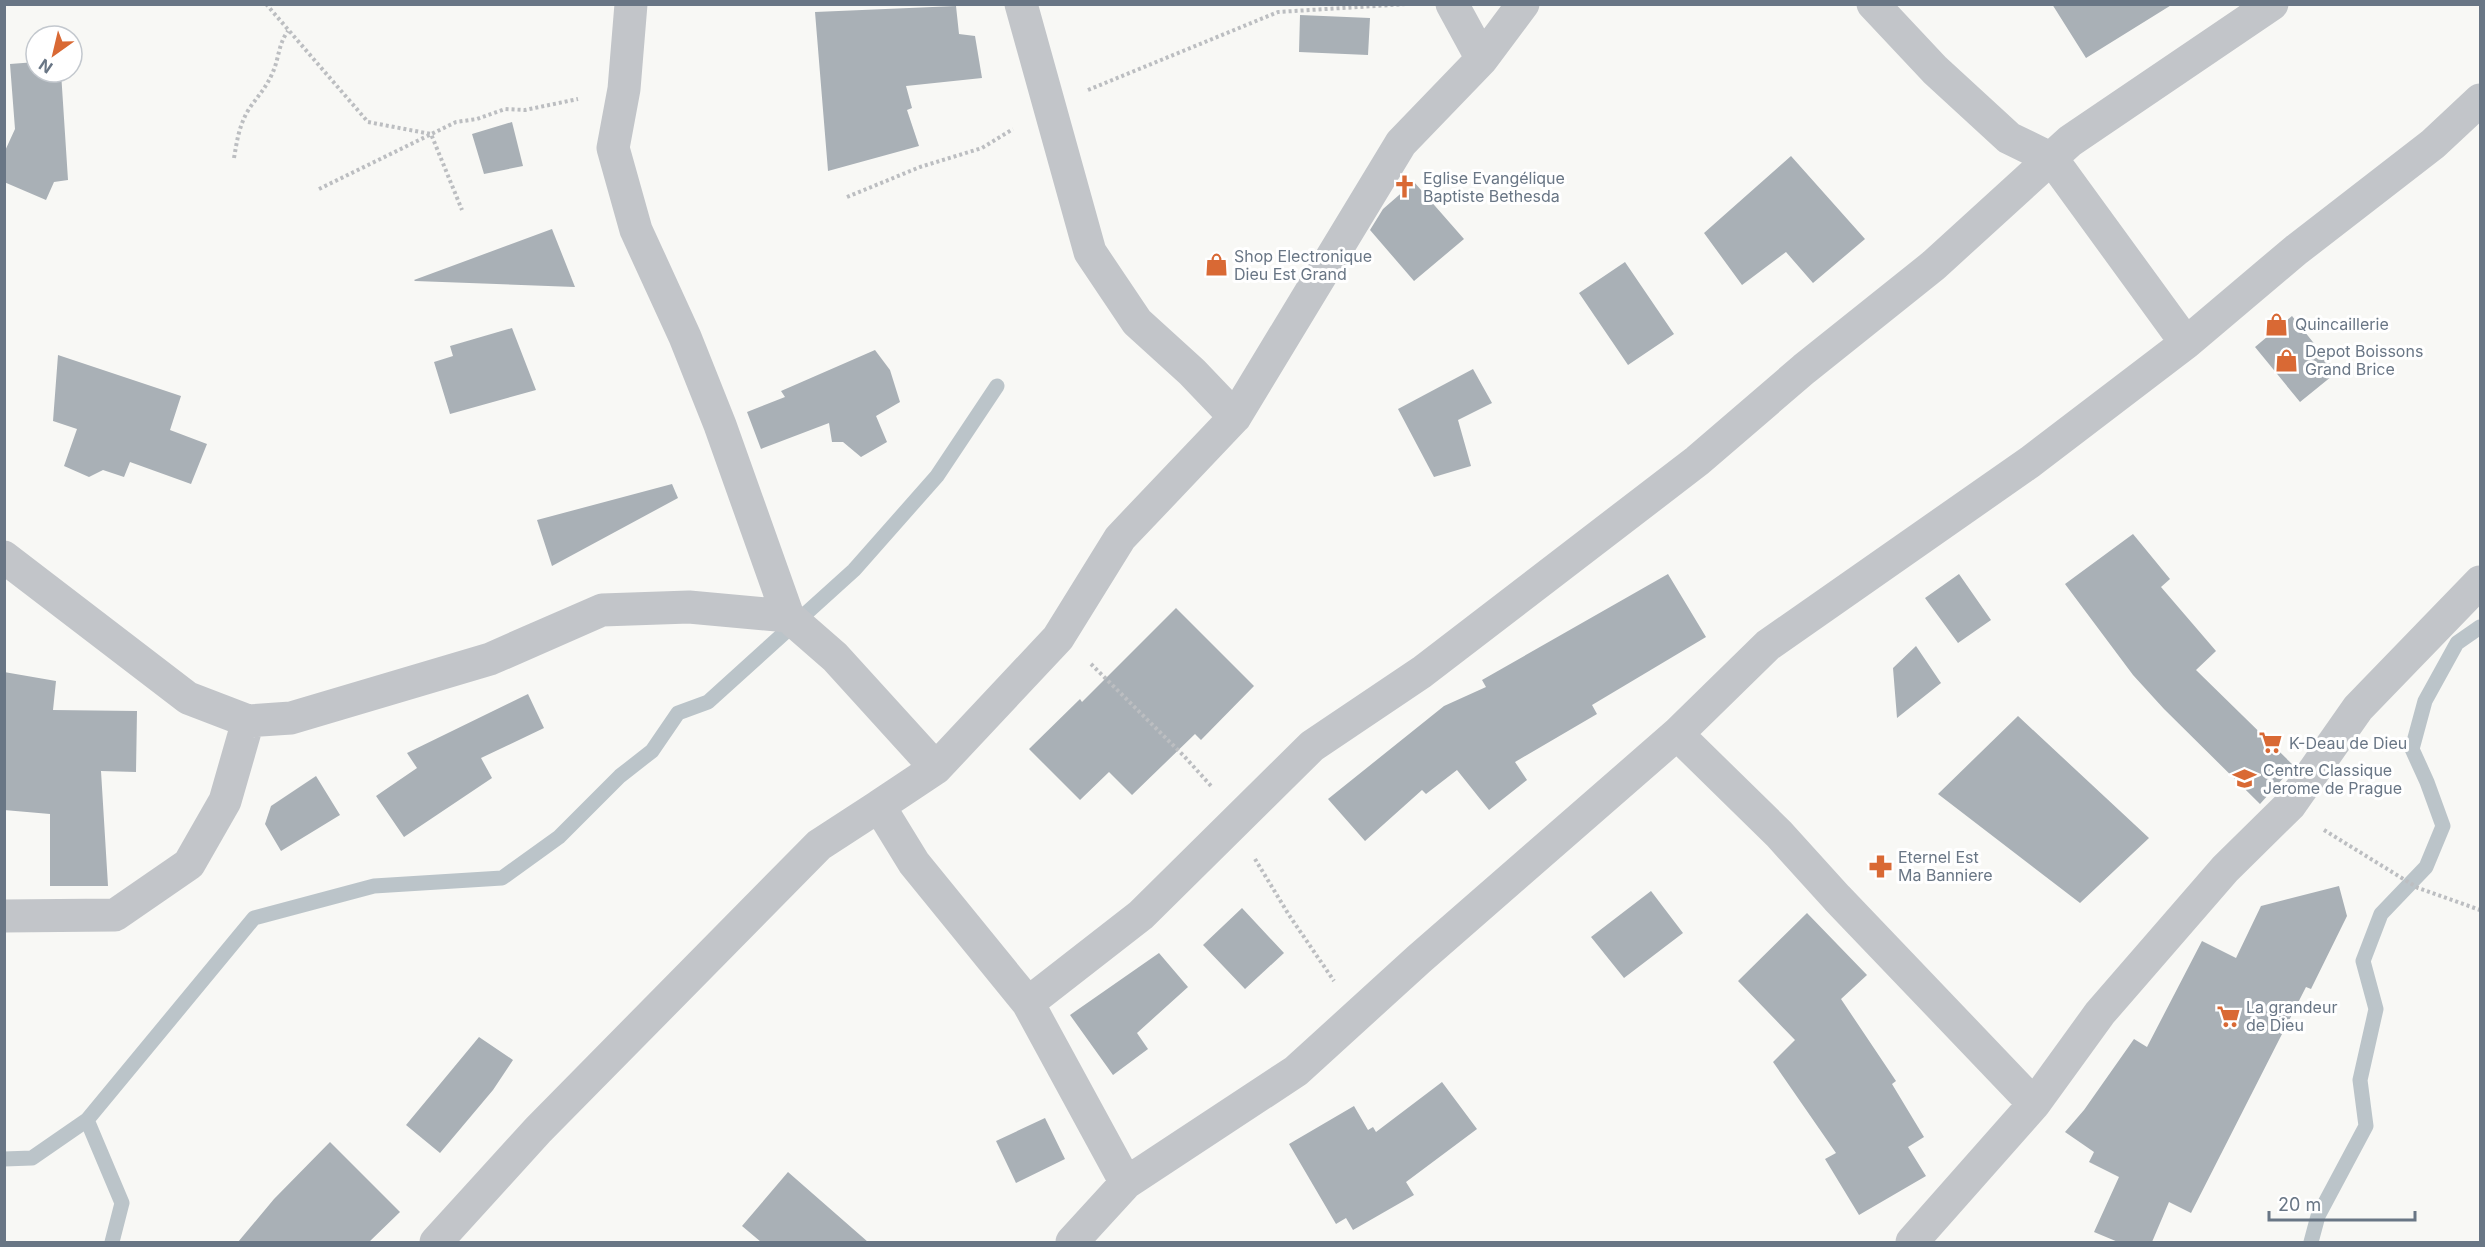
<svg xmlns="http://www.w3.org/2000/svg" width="2485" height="1247" font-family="Inter,sans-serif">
  <rect width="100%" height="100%" fill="#f8f8f5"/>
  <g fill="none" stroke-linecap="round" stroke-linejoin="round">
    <path stroke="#bbc4c9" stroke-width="15" d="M87 1120 122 1203 112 1242
      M4 1159 32 1158 87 1120 254 918 374 886 502 878 559 837 620 776 652 751 678 713 708 702 854 570 937 476 997 386
      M2311 1242 2318 1216 2366 1126 2360 1080 2376 1009 2363 961 2381 914 2426 867 2443 826 2427 782 2412 749 2425 701 2457 643 2480 627"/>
  </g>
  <path fill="#a9b0b6" d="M2052 4H2173L2086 58Z
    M956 6 959 34 975 36 982 78 906 86 912 108 907 110 919 146 828 171 815 12Z
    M1300 15 1370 18 1368 55 1299 52Z
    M36 62V72H61L68 180 54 182 46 200 4 182V153L15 129 10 64Z
    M512 122 523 166 484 174 472 134Z
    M1791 156 1865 239 1813 283 1786 252 1742 285 1704 233Z
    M1414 182 1464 239 1414 281 1370 230 1383 209Z
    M552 229 575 287 415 281 414 280Z
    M1625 262 1674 334 1628 365 1579 293Z
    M2292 316 2337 372 2300 402 2255 347Z
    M512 328 536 390 450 414 434 362 453 356 450 346Z
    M875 350 890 370 900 402 876 416 887 442 861 457 843 442H832L829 423 761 449 747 412 785 397 781 391Z
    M58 355 181 396 170 430 207 444 191 484 130 462 124 477 103 470 89 477 64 466 77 429 53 421Z
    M1473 369 1492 403 1458 420 1471 466 1434 477 1398 409Z
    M672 484 678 498 552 566 537 520Z
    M2133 534 2170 579 2161 587 2216 651 2196 670 2294 766 2260 804 2164 709 2133 675 2065 584Z
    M1668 574 1706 637 1592 705 1597 714 1515 762 1527 780 1489 810 1457 770 1426 794 1422 790 1365 841 1328 799 1444 706 1486 687 1482 680Z
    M1959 574 1991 620 1958 643 1925 598Z
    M1176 608 1254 686 1201 740 1195 734 1132 795 1109 772 1080 800 1029 749 1080 699 1082 702Z
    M1916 646 1941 683 1897 718 1893 668Z
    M4 672 56 681 53 710 137 711 136 772 101 771 108 886H50V814L4 810Z
    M528 694 544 728 481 758 492 778 404 837 376 796 417 768 407 753Z
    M2018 716 2149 838 2080 903 1938 794Z
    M316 776 340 815 281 851 265 824 271 806Z
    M2339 886 2347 916 2311 989 2306 987 2191 1213 2169 1202 2152 1242H2118L2094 1232 2119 1177 2089 1162 2094 1152 2065 1132 2084 1110 2134 1039 2147 1047 2202 941 2236 958 2261 906Z
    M1651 891 1683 933 1624 978 1591 937Z
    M1242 908 1284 953 1245 989 1203 945Z
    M1807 913 1867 975 1841 999 1896 1081 1892 1084 1924 1137 1908 1147 1926 1176 1859 1215 1825 1159 1836 1153 1773 1062 1795 1040 1738 981Z
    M1159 953 1188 987 1137 1033 1148 1049 1113 1075 1070 1015Z
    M479 1037 513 1060 493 1090 440 1153 406 1125Z
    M1442 1082 1477 1129 1406 1182 1414 1195 1353 1230 1346 1218 1336 1224 1289 1144 1354 1106 1368 1130 1373 1127 1376 1132Z
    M1045 1118 1065 1159 1016 1183 996 1141Z
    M330 1142 400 1212 369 1242H238L274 1199Z
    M788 1172 868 1242H761L742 1226Z"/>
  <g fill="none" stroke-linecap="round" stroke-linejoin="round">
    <path stroke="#bcbec1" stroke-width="4" stroke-dasharray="3 3" stroke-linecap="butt" d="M266 4 368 122 431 134 462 210
      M1088 90 1278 12 1407 4
      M234 158C237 141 239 125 249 109 257 97 266 88 272 74 279 60 278 44 288 31
      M319 189 456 122 477 119 505 109 525 110 578 99
      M847 197 920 167 982 148 1013 129
      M1091 664 1184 756 1212 787
      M2324 830 2418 888 2480 910
      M1255 859 1289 915 1334 981"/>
    <path stroke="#c2c5c9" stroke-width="33" d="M631 4 624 89 613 148 636 230 685 337 720 425 788 616 835 657 936 768
      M1021 4 1090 252 1137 322 1192 372 1235 417
      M1452 4 1482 59
      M1873 4 1935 70 2009 138 2052 159 2186 343
      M4 557 188 698 248 721 291 718 490 659 602 610 689 607 788 616
      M1677 734 1779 834 1837 898 2034 1104 1912 1242
      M879 806 936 768 1058 638 1120 538 1235 417 1401 143 1482 59 1523 4
      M4 916 115 915 189 864 225 801 248 721
      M1028 1003 1141 915 1312 746 1422 672 1697 461 1804 369 1934 265 2070 141 2272 4
      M2034 1104 2100 1013 2225 869 2290 805 2358 708 2480 582
      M436 1242 538 1130 819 845 879 806 914 863 1028 1003 1126 1183
      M1072 1242 1126 1183 1296 1071 1419 959 1677 734 1768 645 2030 462 2186 343 2296 250 2433 144 2480 100"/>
  </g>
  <defs>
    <symbol id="church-bare" viewBox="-9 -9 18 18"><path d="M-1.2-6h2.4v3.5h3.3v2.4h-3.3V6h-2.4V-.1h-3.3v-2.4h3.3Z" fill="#d96934" stroke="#fff" stroke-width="2.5" paint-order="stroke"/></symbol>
    <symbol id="shop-bare" viewBox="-9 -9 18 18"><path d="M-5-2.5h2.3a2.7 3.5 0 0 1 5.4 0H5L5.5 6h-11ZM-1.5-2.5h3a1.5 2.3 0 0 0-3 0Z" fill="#d96934" stroke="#fff" stroke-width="2.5" paint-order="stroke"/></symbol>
    <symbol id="supermarket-bare" viewBox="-9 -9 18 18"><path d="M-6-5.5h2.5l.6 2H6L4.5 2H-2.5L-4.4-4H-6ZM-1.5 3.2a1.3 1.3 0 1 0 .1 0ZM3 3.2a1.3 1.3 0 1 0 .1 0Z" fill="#d96934" stroke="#fff" stroke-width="2.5" paint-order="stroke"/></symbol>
    <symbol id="school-bare" viewBox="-9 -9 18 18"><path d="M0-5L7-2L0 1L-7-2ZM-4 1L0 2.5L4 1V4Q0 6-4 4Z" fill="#d96934" stroke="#fff" stroke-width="2.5" paint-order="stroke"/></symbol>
    <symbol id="pharmacy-bare" viewBox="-9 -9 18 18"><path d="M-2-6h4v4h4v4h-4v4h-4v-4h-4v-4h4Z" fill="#d96934" stroke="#fff" stroke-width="2.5" paint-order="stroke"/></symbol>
  </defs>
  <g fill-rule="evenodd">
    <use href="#church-bare" x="1388" y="170" width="33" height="33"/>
    <use href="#shop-bare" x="1200" y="248" width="33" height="33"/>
    <use href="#shop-bare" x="2260" y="308" width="33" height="33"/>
    <use href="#shop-bare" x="2270" y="344" width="33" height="33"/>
    <use href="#supermarket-bare" x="2254" y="726" width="33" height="33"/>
    <use href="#school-bare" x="2228" y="762" width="33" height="33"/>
    <use href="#pharmacy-bare" x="1864" y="850" width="33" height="33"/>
    <use href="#supermarket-bare" x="2212" y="1000" width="33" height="33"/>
  </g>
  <g text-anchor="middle" stroke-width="6" stroke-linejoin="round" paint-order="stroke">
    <g font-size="16" fill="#697685" stroke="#fff" text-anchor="start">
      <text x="1423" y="184">Eglise Evangélique<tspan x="1423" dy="18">Baptiste Bethesda</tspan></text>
      <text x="1234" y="262">Shop Electronique<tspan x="1234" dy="18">Dieu Est Grand</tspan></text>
      <text x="2295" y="330">Quincaillerie</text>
      <text x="2305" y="357">Depot Boissons<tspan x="2305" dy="18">Grand Brice</tspan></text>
      <text x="2289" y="749">K-Deau de Dieu</text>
      <text x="2263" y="776">Centre Classique<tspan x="2263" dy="18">Jerome de Prague</tspan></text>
      <text x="1898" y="863">Eternel Est<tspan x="1898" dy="18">Ma Banniere</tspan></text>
      <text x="2246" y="1013">La grandeur<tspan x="2246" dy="18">de Dieu</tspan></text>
    </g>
  </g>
  <rect width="2485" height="1247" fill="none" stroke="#697685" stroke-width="12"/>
  <g transform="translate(54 54) rotate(214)"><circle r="28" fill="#ffffff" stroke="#c3c8ce" stroke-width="1.5"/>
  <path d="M0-4.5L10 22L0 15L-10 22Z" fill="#d96934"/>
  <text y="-9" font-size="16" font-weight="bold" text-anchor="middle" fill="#697685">N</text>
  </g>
  <path d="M2269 1211v9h146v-9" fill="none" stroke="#697685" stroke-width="3"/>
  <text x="2278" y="1211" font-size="18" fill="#697685" stroke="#ffffff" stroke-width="4.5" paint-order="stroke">20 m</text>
</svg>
